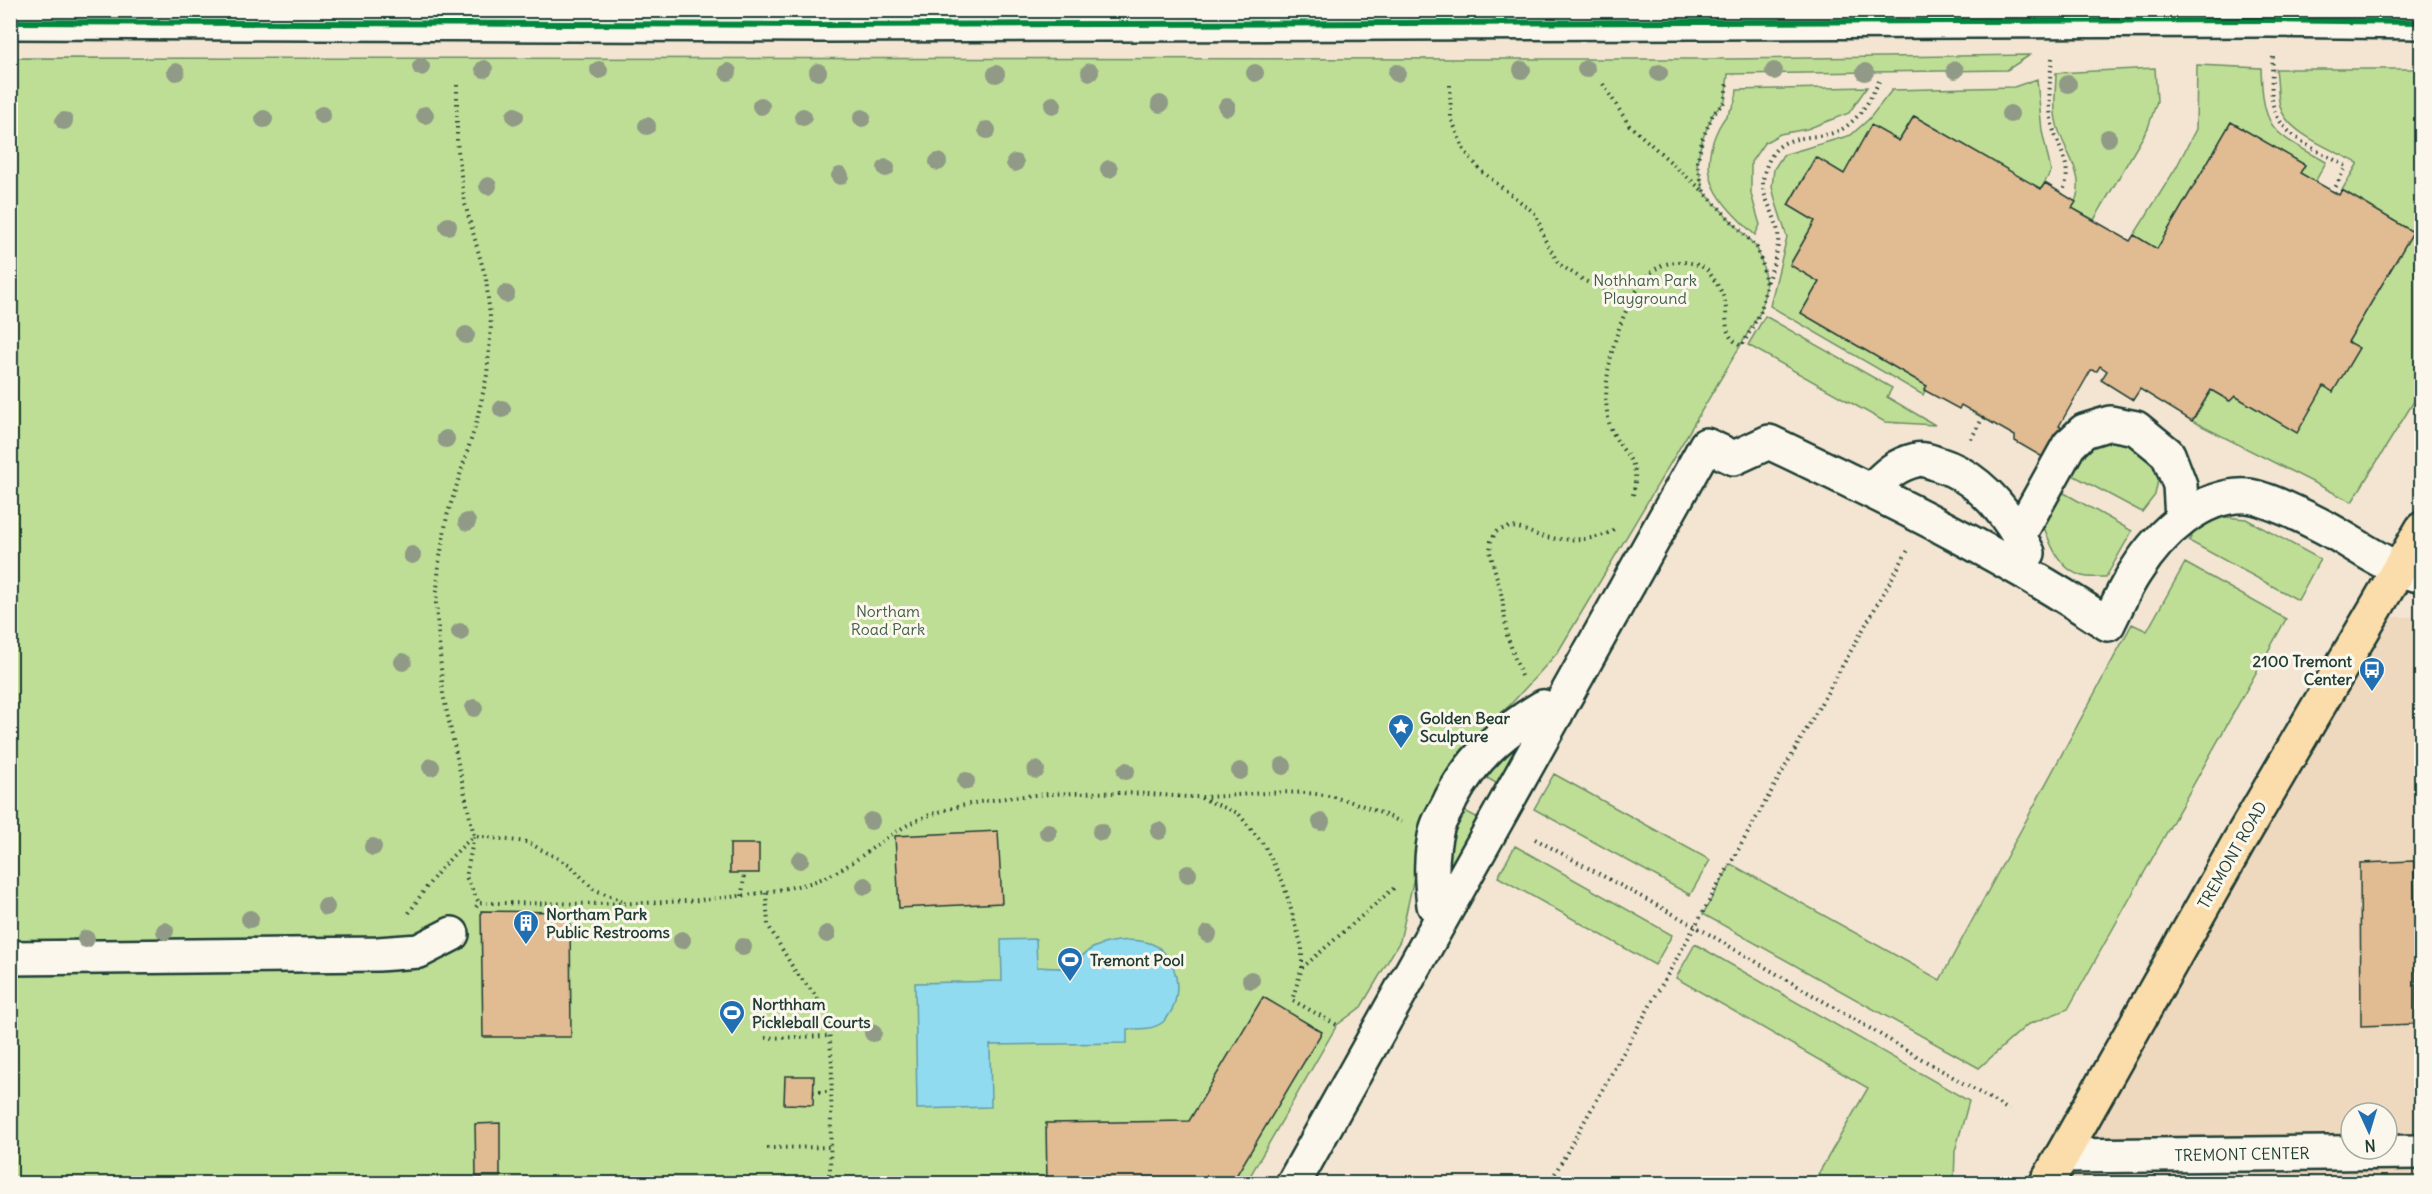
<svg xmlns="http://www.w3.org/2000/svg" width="2432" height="1194" font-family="Delius,sans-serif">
  <rect width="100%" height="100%" fill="#f3e5d1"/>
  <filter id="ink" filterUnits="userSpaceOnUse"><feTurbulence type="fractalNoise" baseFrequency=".0167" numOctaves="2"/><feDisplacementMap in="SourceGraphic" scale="12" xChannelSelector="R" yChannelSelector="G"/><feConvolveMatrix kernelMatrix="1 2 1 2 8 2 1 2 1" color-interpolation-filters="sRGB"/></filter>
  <g filter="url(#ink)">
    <path fill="#eed8be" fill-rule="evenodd" d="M2368 617H2421V1183L2045 1184ZM2351 1113H2387V1149H2351Z"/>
    <path fill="#bede96" stroke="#6e8e65" stroke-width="1.5" d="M2030 55 2007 70 1728 74 1725 101 1713 114 1702 140 1697 163 1704 192 1757 248 1763 266 1766 286 1761 311 1558 652 1511 704 1468 744 1430 804 1400 941 1361 1007 1337 1025 1246 1183H11V58L1729 59Z
      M2197 65 2261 68C2263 132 2273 132 2326 162L2315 182 2300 173 2305 165 2231 122 2157 249 2134 235 2176 168 2196 129Z
      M2155 68 2157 101 2148 128 2094 220 2072 208C2091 175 2061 151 2056 120 2053 106 2056 88 2056 73Z
      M2276 69H2421V390L2352 502 2192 421 2211 390 2229 401 2235 396 2297 432 2324 386 2333 392 2348 342 2413 232 2342 190 2358 163C2335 151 2286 133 2280 106 2277 94 2278 81 2276 69Z
      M2037 79 2042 131 2051 171 2041 189 1914 116 1899 141 1871 126 1844 174 1815 157 1788 205 1815 221 1790 264 1819 282 1801 313 1927 386 1923 395 1770 306 1787 237 1776 203 1772 187 1774 169 1783 155 1851 135 1869 119 1892 90 2014 87Z
      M1867 87 1849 113 1807 129 1780 134 1764 143 1751 162V194L1760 225 1755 235C1719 202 1694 176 1719 127 1728 110 1735 111 1737 90Z
      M1765 316 1892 388 1887 397 1935 425 1885 422 1748 345Z
      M2105 439C2136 443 2142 451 2159 475L2155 495 2142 512 2065 471 2081 445Z
      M2057 489 2132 531 2106 577C2098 577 2089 578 2082 576 2057 569 2047 537 2040 515Z
      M2214 516 2246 519 2320 559 2298 600 2189 541 2197 527Z
      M2185 563 2286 619 2068 1009 2027 1025 1979 1068 1703 914 1731 864 1940 980 2132 624 2147 631Z
      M1528 729 1501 786 1482 775Z
      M1554 774 1710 860 1690 895 1534 809Z
      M1463 810 1482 820 1448 873C1442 851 1454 829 1463 810Z
      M1515 846 1672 935 1655 965 1498 877Z
      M1695 944 1969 1101 1955 1151 1954 1183H1813L1868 1088 1676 978Z"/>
    <path fill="#90dbf0" stroke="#639ca5" stroke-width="1.5" d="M1036 939 1037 967C1046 967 1061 970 1069 966 1078 963 1083 953 1091 949 1106 941 1130 938 1146 942 1179 949 1187 1000 1163 1022 1153 1030 1139 1029 1127 1029V1043L990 1045 991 1107 917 1109 915 983 1002 981 1001 940Z"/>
    <path fill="#e1bb92" stroke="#1f3d34" stroke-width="1.5" d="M1914 116 2041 189 2045 183 2076 202 2072 208 2130 241 2134 235 2157 249 2231 122 2305 165 2300 173 2339 195 2342 190 2413 232 2348 342 2359 348 2333 392 2324 386 2297 433 2235 396 2230 401 2211 390 2192 421 2140 389 2133 400 2101 380 2107 371 2100 366 2097 371 2091 370 2059 426 2064 428 2046 459 2015 441V436L1961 405 1959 409 1924 390 1927 386 1801 313 1819 282 1790 265 1815 221 1788 205 1816 157 1844 174 1871 125 1899 141Z
      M998 831 1002 903 899 908 895 836Z
      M730 844H759V873H730Z
      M2414 861 2416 1024 2361 1026 2360 863Z
      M481 911 570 912 571 1037H483Z
      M1263 997 1322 1032 1233 1181 1047 1184 1046 1123 1189 1121Z
      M785 1076H814L813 1105 784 1104Z
      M500 1123V1177H476L475 1124Z"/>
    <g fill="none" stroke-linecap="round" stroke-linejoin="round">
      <defs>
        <path id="minor" d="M10 22 823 25 2268 20 2422 22
          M1871 490C1886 475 1895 465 1916 460 1923 458 1932 462 1938 464 1980 477 2009 515 2028 553
          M2019 535 2069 445 2084 431 2110 423 2136 428 2168 454 2180 485 2182 519
          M1445 911 1434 905C1431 879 1430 854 1437 828 1440 818 1447 809 1451 799 1474 756 1502 732 1543 707L1556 714
          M10 958 378 954 419 951 452 934
          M2062 1156 2422 1152
          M1293 1184 1706 445 1734 458 1769 442C1885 497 2001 553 2108 624 2117 606 2125 587 2136 571 2159 534 2202 493 2248 496 2266 498 2307 518 2324 527 2358 545 2383 567 2422 576"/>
        <path id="major" d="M2046 1184 2240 840 2422 529"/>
      </defs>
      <use href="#minor" stroke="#1f3d34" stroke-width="38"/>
      <use href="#major" stroke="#1f3d34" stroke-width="38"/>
      <path stroke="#1f3d34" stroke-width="4" stroke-dasharray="1.5 4.5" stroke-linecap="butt" d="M2273 57C2272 70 2271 85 2272 99 2276 136 2318 150 2346 166L2333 192
        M2052 58C2050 78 2048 98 2051 118 2055 148 2076 164 2062 193
        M1603 84 1629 125 1703 191
        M457 85V142L461 175 465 204 486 279 491 326 487 375 476 424 447 516 439 563 436 603 443 694 474 836 527 842 570 865 593 889 623 901
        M1450 85 1451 118 1464 150 1481 171 1536 214 1545 240 1559 264 1585 281 1629 301
        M1767 282C1772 268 1780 249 1778 233 1774 202 1752 195 1770 158 1785 129 1820 143 1844 128 1861 116 1871 99 1879 81
        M1971 439 1983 417
        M1633 495C1641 459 1626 460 1613 433 1593 393 1620 299 1653 271 1666 260 1689 259 1704 268 1708 270 1711 275 1713 278 1717 284 1722 292 1724 298 1730 318 1719 335 1742 346L1761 311 1766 286 1763 266 1757 248 1704 192 1697 163 1702 140 1713 114 1725 101 1727 81
        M1521 676 1507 635 1502 597 1490 552 1491 541 1496 532C1500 530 1505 528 1510 527 1520 527 1528 532 1537 535 1556 541 1600 543 1615 528
        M1201 798 1238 813 1264 845 1283 882 1302 947V968L1292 1000 1337 1025
        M1535 839 1695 926 2009 1110
        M766 893 768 925 795 971 827 1009 832 1063 830 1172 825 1184
        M742 896 744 873
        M476 907 479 903C587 903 696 909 802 885 853 873 877 837 922 818 987 792 1080 791 1149 794 1165 795 1181 797 1196 797 1236 797 1275 789 1316 794 1347 798 1373 809 1401 822
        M409 913C428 883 447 859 474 836L466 877 479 903
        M1302 968 1394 888
        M765 1038 830 1036
        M813 1092H831
        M767 1148 831 1147
        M1549 1184 1908 550"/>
      <use href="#minor" stroke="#fbf7ec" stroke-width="33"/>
      <use href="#major" stroke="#faddab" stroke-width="33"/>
      <defs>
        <path id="cycleway" d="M10 22 823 25 2268 20 2422 22"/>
      </defs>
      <use href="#cycleway" stroke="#fbf7ec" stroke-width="10"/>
      <use href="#cycleway" stroke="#00873e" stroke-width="6"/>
    </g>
    <g fill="#909a86">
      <circle cx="421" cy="67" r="9"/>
      <circle cx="484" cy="69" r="9"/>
      <circle cx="1586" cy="69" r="9"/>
      <circle cx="599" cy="70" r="9"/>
      <circle cx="1522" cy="70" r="9"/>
      <circle cx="1955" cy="70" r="9"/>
      <circle cx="1774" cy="71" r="9"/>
      <circle cx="176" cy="72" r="9"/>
      <circle cx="728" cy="72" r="9"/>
      <circle cx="818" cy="72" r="9"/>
      <circle cx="1090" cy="72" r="9"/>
      <circle cx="1865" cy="72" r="9"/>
      <circle cx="1255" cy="73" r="9"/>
      <circle cx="1397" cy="73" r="9"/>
      <circle cx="1659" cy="73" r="9"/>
      <circle cx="996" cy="74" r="9"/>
      <circle cx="2068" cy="84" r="9"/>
      <circle cx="1160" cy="104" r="9"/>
      <circle cx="1053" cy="105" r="9"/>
      <circle cx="761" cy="106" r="9"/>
      <circle cx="1227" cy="107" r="9"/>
      <circle cx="2010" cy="114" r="9"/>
      <circle cx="322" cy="115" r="9"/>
      <circle cx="425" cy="115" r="9"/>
      <circle cx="515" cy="116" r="9"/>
      <circle cx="803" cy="117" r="9"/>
      <circle cx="862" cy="118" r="9"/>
      <circle cx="264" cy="119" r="9"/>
      <circle cx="64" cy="121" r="9"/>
      <circle cx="647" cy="126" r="9"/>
      <circle cx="987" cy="130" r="9"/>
      <circle cx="2108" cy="138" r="9"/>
      <circle cx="938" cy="162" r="9"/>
      <circle cx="1015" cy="163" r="9"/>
      <circle cx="886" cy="168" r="9"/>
      <circle cx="1109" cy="169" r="9"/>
      <circle cx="840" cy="176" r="9"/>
      <circle cx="488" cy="186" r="9"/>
      <circle cx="448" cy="226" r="9"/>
      <circle cx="506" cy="294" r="9"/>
      <circle cx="466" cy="335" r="9"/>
      <circle cx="502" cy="409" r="9"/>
      <circle cx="446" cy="439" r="9"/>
      <circle cx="467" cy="522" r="9"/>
      <circle cx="412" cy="555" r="9"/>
      <circle cx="460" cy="632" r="9"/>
      <circle cx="403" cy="662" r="9"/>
      <circle cx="474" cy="708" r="9"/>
      <circle cx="1283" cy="766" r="9"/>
      <circle cx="431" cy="767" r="9"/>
      <circle cx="1036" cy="770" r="9"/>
      <circle cx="1126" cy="771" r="9"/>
      <circle cx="1240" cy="771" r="9"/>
      <circle cx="966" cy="781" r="9"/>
      <circle cx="871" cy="821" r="9"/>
      <circle cx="1321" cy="822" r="9"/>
      <circle cx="1159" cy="831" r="9"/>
      <circle cx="1048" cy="832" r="9"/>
      <circle cx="1101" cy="832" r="9"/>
      <circle cx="373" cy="847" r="9"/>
      <circle cx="800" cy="860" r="9"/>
      <circle cx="1188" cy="874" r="9"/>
      <circle cx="865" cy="886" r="9"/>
      <circle cx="326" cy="907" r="9"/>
      <circle cx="250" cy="919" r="9"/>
      <circle cx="165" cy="931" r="9"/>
      <circle cx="827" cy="934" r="9"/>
      <circle cx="1208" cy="934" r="9"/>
      <circle cx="86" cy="939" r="9"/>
      <circle cx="682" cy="940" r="9"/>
      <circle cx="743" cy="947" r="9"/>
      <circle cx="1251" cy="980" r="9"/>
      <circle cx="873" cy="1033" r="9"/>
    </g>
  </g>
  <defs>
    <symbol id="bus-pin" viewBox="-11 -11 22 30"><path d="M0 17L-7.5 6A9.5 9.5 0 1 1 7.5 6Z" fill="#1f6fb2" stroke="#fbf7ec"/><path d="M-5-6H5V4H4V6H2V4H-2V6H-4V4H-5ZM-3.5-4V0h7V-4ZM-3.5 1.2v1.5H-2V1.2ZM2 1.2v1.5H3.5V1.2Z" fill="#fff"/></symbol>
    <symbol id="sight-pin" viewBox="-11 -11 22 30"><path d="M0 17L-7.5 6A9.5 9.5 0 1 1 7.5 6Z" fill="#1f6fb2" stroke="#fbf7ec"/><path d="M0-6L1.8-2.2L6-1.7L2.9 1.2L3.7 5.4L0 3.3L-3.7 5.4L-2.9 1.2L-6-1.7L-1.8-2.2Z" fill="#fff"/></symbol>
    <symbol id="building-pin" viewBox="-11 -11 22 30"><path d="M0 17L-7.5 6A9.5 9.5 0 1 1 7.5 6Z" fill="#1f6fb2" stroke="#fbf7ec"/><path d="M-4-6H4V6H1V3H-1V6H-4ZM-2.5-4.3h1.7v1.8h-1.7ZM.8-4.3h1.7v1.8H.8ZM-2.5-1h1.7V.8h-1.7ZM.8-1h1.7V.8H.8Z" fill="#fff"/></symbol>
    <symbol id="stadium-pin" viewBox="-11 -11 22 30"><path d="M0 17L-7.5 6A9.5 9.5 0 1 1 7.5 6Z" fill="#1f6fb2" stroke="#fbf7ec"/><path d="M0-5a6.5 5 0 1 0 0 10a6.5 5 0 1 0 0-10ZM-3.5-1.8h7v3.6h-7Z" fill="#fff"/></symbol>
  </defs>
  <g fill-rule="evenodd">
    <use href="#bus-pin" x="2357" y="655" width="30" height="40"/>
    <use href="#sight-pin" x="1386" y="712" width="30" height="40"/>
    <use href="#building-pin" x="511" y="908" width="30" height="40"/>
    <use href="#stadium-pin" x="1055" y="945" width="30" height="40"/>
    <use href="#stadium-pin" x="717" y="998" width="30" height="40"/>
  </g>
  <g text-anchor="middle" stroke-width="6" stroke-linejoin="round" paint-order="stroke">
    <g font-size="16" fill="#3f5d48" stroke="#fbf7ec">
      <text x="1645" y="286">Nothham Park<tspan x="1645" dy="18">Playground</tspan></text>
      <text x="888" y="617">Northam<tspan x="888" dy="18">Road Park</tspan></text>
    </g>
    <g font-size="16" font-weight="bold" fill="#1f3d34" stroke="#fbf7ec" text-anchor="start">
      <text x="2352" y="667" text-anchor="end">2100 Tremont<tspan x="2352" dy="18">Center</tspan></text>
      <text x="1420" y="724">Golden Bear<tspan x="1420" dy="18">Sculpture</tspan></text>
      <text x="546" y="920">Northam Park<tspan x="546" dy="18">Public Restrooms</tspan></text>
      <text x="1090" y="966">Tremont Pool</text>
      <text x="752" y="1010">Northham<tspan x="752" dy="18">Pickleball Courts</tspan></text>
    </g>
    <g font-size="16" fill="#1f3d34" stroke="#fbf7ec">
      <text transform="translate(2232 855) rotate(-60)" y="6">TREMONT ROAD</text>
      <text transform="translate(2242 1154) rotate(-1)" y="6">TREMONT CENTER</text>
    </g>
  </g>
  <rect width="2432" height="1194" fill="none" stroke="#fbf7ec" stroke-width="36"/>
  <rect x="18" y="18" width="2396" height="1158" fill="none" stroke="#1f3d34" stroke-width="2" filter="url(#ink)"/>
  <g transform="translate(2369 1131) rotate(176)"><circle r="28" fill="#fbf7ec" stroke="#a3ada2" stroke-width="1.5"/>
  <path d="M0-4.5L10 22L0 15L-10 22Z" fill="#1f6fb2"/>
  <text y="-9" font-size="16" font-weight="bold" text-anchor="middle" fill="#1f3d34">N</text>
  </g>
</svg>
